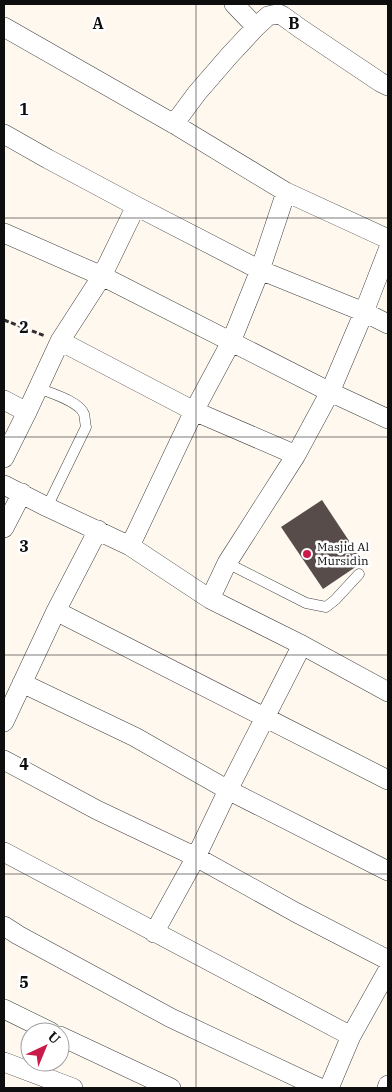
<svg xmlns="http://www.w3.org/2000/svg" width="392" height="1092" font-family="'IBM Plex Serif',serif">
  <rect width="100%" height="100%" fill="#fff8ef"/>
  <path fill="#574c49" d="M322 500 363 562 323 589 281 527Z"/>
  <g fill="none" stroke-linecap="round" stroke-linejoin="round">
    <defs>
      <path id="lane" d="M38 388C50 393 79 401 84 414 85 418 85 423 86 427L47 507
        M227 563 306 603 326 607 335 600 359 574"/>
      <path id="street" d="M234 4 256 27
        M4 27 174 124 286 192 388 239
        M174 124 197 93 229 56 256 27 268 16 272 15 279 14 283 16 301 29 380 82 388 86
        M4 134 48 159 136 206 260 270 364 312 388 324
        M4 233 102 276 330 392 388 419
        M60 341 194 411 296 455
        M4 400 27 412
        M4 458 27 412 60 341 102 276 136 206
        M4 485 47 507 130 546 210 599 302 645 388 692
        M4 528 22 493
        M130 546 194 411 231 342 260 270 286 192
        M210 599 227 563 296 455 330 392 364 312 388 250
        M56 611 388 780
        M22 683 135 737 228 790 388 871
        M4 722 56 611 98 530
        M4 760 97 810 196 857 295 912 388 960
        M4 852 351 1036
        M4 926 18 935 171 1018 320 1088
        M154 933 196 857 228 790 302 645
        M4 1009 51 1032
        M60 1036 171 1088
        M4 1062 73 1088
        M329 1088 351 1036 388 970
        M387 1088 388 1085"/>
    </defs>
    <use href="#lane" stroke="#414141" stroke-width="11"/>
    <use href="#street" stroke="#414141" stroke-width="20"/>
    <path stroke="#303030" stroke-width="3" stroke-dasharray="5 2.5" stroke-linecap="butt" d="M4 320 45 336"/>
    <use href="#lane" stroke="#fff" stroke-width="10"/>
    <use href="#street" stroke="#fff" stroke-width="19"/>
  </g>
  <path fill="none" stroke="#0e0e0e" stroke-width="1" stroke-opacity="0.55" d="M196 4V1088M4 218H388M4 437H388M4 655H388M4 874H388"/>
  <circle fill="#c91b49" stroke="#fff" stroke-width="2" cx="307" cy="554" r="5"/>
  <g text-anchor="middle" stroke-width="5" stroke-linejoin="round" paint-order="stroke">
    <g font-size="12" fill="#0e0e0e" stroke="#fff" text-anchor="start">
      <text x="317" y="551">Masjid Al<tspan x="317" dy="14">Mursidin</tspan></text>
    </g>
  </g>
  <g font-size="16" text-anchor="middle" font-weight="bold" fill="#0e0e0e" stroke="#fff" stroke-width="5" stroke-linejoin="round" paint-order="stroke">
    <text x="98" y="29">A</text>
    <text x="294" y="29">B</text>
    <text x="24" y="115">1</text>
    <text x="24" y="333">2</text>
    <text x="24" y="552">3</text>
    <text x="24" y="770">4</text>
    <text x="24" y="988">5</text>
  </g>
  <rect width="392" height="1092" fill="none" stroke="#0e0e0e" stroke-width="10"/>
  <g transform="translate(45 1047) rotate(44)"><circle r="24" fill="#ffffff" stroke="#9f9f9f"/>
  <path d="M0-4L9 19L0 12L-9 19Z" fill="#c91b49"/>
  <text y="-8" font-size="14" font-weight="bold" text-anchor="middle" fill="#0e0e0e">U</text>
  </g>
</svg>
